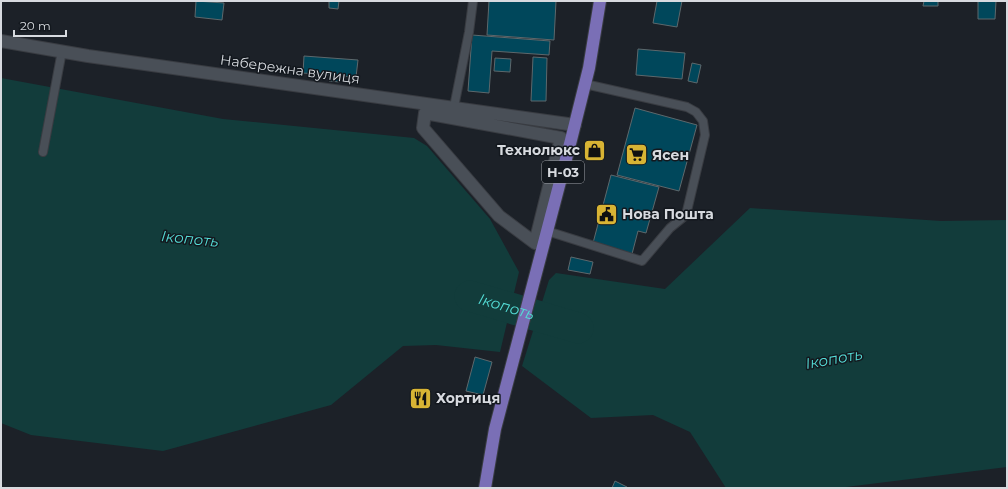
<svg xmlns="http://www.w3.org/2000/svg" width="1008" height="489" font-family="Montserrat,sans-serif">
  <rect width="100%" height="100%" fill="#1c2128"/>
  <path fill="#123c3b" d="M1 78 223 119 414 138 427 146 490 219 519 272 500 352 436 345 403 346 331 405 163 451 31 435 1 423Z
    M750 208 941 221 1007 220V467L838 488H726L690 432 653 415 591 418 522 366 549 280 556 273 665 289Z"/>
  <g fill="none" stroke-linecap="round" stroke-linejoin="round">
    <path stroke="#123c3b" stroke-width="31" id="s1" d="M470 296 578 328"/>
  </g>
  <path fill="#00475b" stroke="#5d686c" d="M196 1 224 3 222 20 195 17Z
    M329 1H339L338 9 329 8Z
    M489 1H556L554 40 487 35Z
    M657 1H682L677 27 653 23Z
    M924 1H938V6H923Z
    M978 1H996L995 19H978Z
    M472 35 550 41 549 55 492 51 489 93 468 91Z
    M638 49 685 53 682 79 636 75Z
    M304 56 358 60 356 77 341 76 340 82 329 81 330 75 303 73Z
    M533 57 547 58 546 101H531Z
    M495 58 511 59 510 72 494 71Z
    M692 63 701 65 697 83 688 81Z
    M635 108 697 125 679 191 617 175Z
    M611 175 659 187 646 233 638 231 632 254 593 243Z
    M571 257 593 262 590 274 568 270Z
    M475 357 492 362 483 395 466 391Z
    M615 481 627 487 626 488H612Z"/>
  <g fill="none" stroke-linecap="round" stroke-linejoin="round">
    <defs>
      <path id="lane" d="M454 107 469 32 473 1
        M43 152 62 51
        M547 231 642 261 670 228 686 215 705 135 703 121 696 112 687 107 585 84"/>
      <path id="street" d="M1 41 88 56 575 125
        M425 113 561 138 535 243 499 216 423 128Z"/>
      <path id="primary" d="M485 488 495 429 571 140 589 68 600 1"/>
    </defs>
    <use href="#lane" stroke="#393c42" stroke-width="10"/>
    <use href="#street" stroke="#393c42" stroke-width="14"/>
    <use href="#primary" stroke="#393c42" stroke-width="14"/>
    <use href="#lane" stroke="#494f57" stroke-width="8"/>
    <use href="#street" stroke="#494f57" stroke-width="12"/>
    <use href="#primary" stroke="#7a6fb6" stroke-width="12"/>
  </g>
  <defs>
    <symbol id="shop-square" viewBox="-11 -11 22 22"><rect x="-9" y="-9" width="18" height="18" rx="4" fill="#d8b434" stroke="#13181e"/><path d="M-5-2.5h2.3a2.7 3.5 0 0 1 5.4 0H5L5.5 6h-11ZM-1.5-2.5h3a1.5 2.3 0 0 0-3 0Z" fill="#111"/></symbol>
    <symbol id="supermarket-square" viewBox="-11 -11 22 22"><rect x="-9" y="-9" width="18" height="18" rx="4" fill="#d8b434" stroke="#13181e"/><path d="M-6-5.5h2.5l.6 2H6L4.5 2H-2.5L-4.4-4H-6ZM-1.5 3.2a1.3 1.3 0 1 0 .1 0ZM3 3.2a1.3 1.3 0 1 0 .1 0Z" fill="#111"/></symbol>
    <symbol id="civic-square" viewBox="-11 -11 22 22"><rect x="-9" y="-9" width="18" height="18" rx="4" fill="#d8b434" stroke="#13181e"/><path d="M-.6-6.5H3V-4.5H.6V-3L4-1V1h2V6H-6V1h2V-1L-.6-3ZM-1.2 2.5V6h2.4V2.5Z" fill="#111"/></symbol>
    <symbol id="restaurant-square" viewBox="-11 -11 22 22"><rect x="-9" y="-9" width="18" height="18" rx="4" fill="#d8b434" stroke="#13181e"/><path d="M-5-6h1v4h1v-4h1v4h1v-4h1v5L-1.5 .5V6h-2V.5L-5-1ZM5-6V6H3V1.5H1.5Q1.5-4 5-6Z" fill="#111"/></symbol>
  </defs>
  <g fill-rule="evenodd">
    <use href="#shop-square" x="582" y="138" width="25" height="25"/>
    <use href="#supermarket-square" x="624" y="142" width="25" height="25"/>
    <use href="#civic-square" x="594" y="202" width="25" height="25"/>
    <use href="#restaurant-square" x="408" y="386" width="25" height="25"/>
  </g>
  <g text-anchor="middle" stroke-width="3" stroke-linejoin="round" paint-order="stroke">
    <rect fill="#13181e" stroke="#9ca0a5" stroke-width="1" x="542" y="161" width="42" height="22" rx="3"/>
    <g font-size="13" font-weight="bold" fill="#d7dadf">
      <text x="563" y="177">Н-03</text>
    </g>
    <g font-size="14" fill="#d7dadf" stroke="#13181e">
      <text transform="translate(290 69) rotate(8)" y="5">Набережна вулиця</text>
    </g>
    <g font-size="14" font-weight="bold" fill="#d7dadf" stroke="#13181e" text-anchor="start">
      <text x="580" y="155" text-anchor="end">Технолюкс</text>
      <text x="652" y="160">Ясен</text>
      <text x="622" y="219">Нова Пошта</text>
      <text x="436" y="403">Хортиця</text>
    </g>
    <g font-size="15" font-style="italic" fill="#54dcd6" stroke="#13181e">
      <text transform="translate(190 239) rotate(6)" y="5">Ікопоть</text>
      <text dy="5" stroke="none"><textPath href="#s1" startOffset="38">Ікопоть</textPath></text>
      <text transform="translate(834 359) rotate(-10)" y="5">Ікопоть</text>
    </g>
  </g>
  <rect width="1008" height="489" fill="none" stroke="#d7dadf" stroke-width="4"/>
  <path d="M14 30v6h52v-6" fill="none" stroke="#d7dadf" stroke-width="2"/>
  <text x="20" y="30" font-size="12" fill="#d7dadf" stroke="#13181e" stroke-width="3" paint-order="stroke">20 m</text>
</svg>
